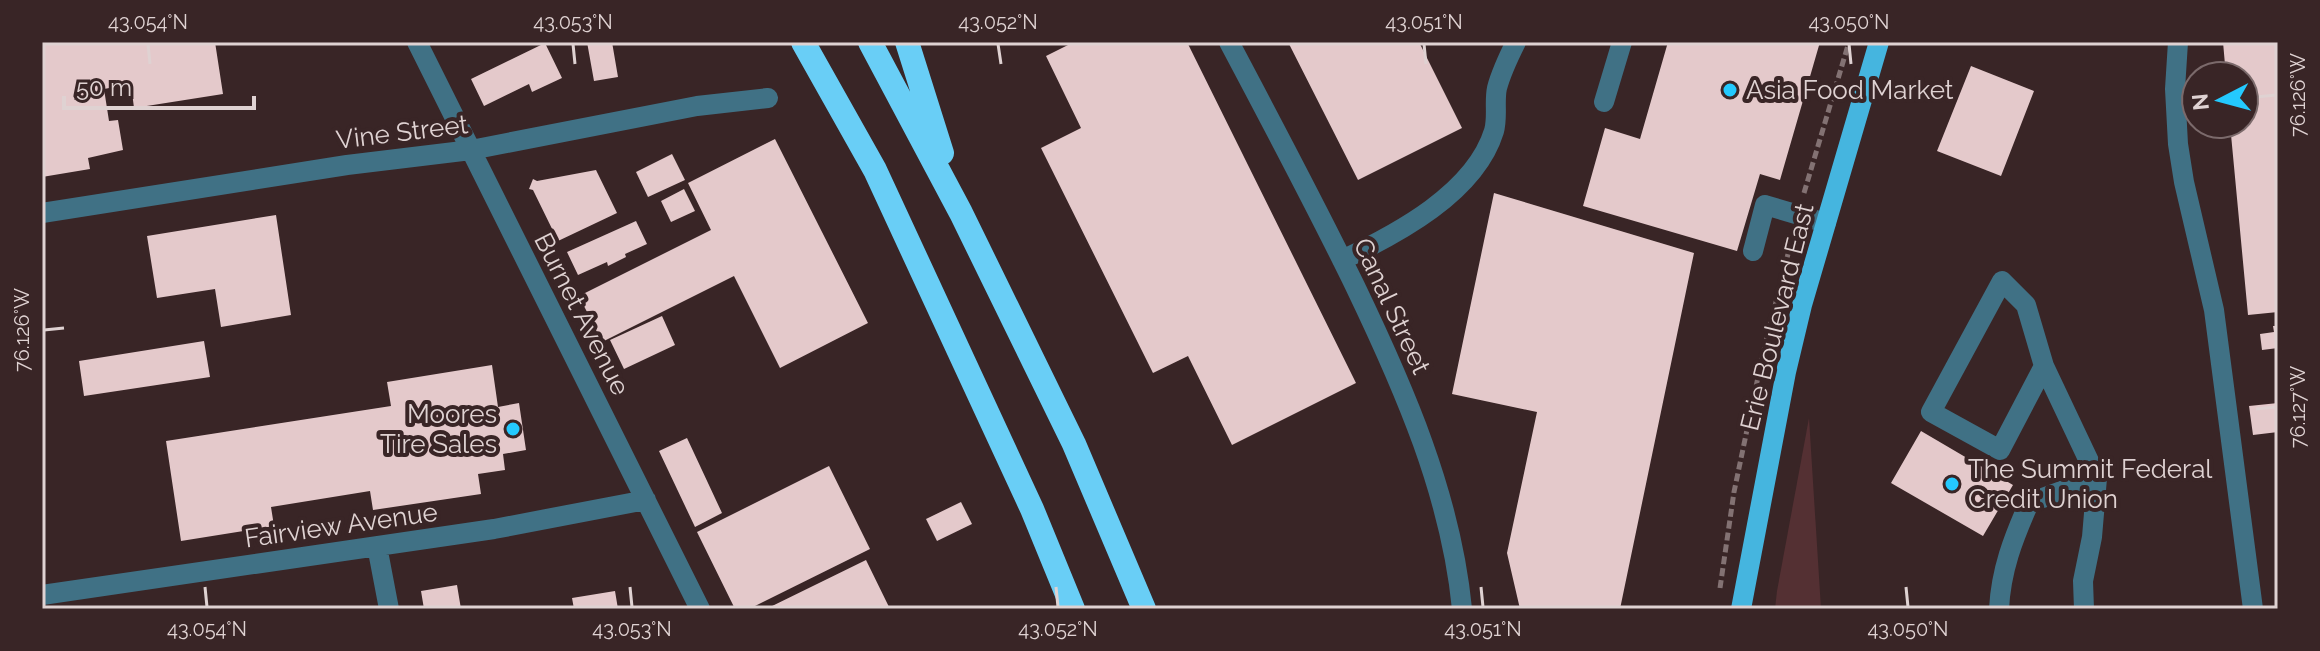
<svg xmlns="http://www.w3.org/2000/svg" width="2320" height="651" font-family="Raleway,sans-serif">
  <rect width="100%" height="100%" fill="#392526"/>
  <path fill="#543033" d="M1809 418 1821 609H1775L1777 591Z"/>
  <path fill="#e4c9cb" d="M42 42H215L223 94 134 108 131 84 104 89 109 121 118 120 123 150 88 158 90 169 42 177Z
    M587 42H612L618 77 594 81Z
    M1074 42H1187L1356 383 1232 445 1188 356 1153 373 1041 148 1081 128 1046 56Z
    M1288 42H1419L1462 128 1358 180Z
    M1668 42H1820L1780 180 1760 174 1737 251 1583 206 1605 128 1640 139Z
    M2223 42H2278V312L2248 315 2230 124H2244V76H2226Z
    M545 43 562 78 532 92 529 84 484 106 471 79Z
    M1971 66 2034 91 2001 176 1937 151Z
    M775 139 868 323 780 368 734 276 602 342 579 296 711 230 688 183Z
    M672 154 685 180 648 197 636 172Z
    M596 170 617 213 558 241 533 190 529 189 533 179 537 181Z
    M684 189 695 211 671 222 661 201Z
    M1494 193 1694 253 1620 609H1520L1507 553 1537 412 1452 394Z
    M276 215 291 315 221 327 215 289 157 298 147 236Z
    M636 221 647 244 625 254 626 257 608 266 607 262 578 275 567 252Z
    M662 316 675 345 624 369 610 340Z
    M2273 326H2278V348L2262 350 2260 334 2274 332Z
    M204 341 210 377 84 396 79 361Z
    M492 365 498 407 519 403 526 450 503 454 505 470 478 474 481 494 373 510 370 491 271 507 274 526 181 541 166 441 391 406 387 382Z
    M2278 403V432L2253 435 2249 406Z
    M1921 431 2013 485 1983 536 1891 483Z
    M687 438 722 513 695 527 659 451Z
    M829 466 870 549 749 609H735L697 532Z
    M961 502 972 524 937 541 926 519Z
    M866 560 890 609H766Z
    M457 585 461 609H424L421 591Z
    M615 591 618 609H574L572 598Z"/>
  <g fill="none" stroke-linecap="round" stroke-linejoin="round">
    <path stroke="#837273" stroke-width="5" stroke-dasharray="8 4" stroke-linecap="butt" d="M1804 193 1849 42
      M1720 588 1734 492 1762 358 1793 234"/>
    <path stroke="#407185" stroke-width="20" d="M417 42 700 609
      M1229 42C1272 123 1315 204 1355 286 1404 388 1451 495 1462 609
      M2178 42 2175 89 2178 144 2184 182 2214 310 2253 609
      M1604 102 1622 42
      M42 213 347 165 471 150 697 106 768 98
      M1753 251 1765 205 1826 223
      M1342 260C1397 234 1475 193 1494 131 1498 117 1494 102 1497 88 1501 73 1509 56 1516 42
      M2044 366 2000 450 1931 412 2002 281 2026 305 2044 366 2097 478 2092 537 2083 581 2084 609
      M377 546 389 609
      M42 595 494 529 646 500
      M1999 609C2001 570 2013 539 2029 503L2097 478"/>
    <path stroke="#45b5df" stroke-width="20" d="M1741 609 1786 372 1802 305 1879 42"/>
    <path stroke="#69cef6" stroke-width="24" d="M803 42 875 170 1032 509 1073 609
      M870 42 961 213 1074 444 1144 609
      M907 42 942 153"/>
  </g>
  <path fill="none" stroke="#dfd2d2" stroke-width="3" d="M148 44 150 64M573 44 575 64M998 44 1001 64M1424 44 1426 64M1849 44 1851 64M2256 97 2276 95M44 330 64 328M2256 409 2276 407M205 587 207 607M630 587 632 607M1056 587 1058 607M1481 587 1483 607M1906 587 1908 607"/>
  <g fill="#24c9fe" stroke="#392526" stroke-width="3">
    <circle cx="1730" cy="90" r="8"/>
    <circle cx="513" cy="429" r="8"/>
    <circle cx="1952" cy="484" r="8"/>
  </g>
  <g text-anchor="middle" stroke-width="8" stroke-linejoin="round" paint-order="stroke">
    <g font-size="26" fill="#dfd2d2" stroke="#392526" text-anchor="start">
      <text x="1746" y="99">Asia Food Market</text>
      <text x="497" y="423" text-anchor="end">Moores<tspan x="497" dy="30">Tire Sales</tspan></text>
      <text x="1968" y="478">The Summit Federal<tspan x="1968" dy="30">Credit Union</tspan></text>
    </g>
    <g font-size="26" fill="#dfd2d2" stroke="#392526">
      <text transform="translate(402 132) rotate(-7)" y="9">Vine Street</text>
      <text transform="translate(1392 306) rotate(65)" y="9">Canal Street</text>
      <text transform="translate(582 314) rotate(63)" y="9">Burnet Avenue</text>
      <text transform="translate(1777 317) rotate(-76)" y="9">Erie Boulevard East</text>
      <text transform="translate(341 525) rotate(-8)" y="9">Fairview Avenue</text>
    </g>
  </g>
  <rect width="2320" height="651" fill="none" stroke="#392526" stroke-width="88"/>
  <g transform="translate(2220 100) rotate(264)"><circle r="38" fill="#392526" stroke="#7b6a6b" stroke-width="2"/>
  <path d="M0-6L14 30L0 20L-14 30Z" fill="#24c9fe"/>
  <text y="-12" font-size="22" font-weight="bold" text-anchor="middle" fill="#dfd2d2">N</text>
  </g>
  <path d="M64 96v12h190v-12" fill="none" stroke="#dfd2d2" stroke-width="4"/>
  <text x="76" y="96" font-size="24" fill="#dfd2d2" stroke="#392526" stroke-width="6" paint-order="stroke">50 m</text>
  <rect x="44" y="44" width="2232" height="563" fill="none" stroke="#dfd2d2" stroke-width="3"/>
  <g font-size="20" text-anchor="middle" fill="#dfd2d2">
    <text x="148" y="29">43.054°N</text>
    <text x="573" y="29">43.053°N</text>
    <text x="998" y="29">43.052°N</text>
    <text x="1424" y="29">43.051°N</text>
    <text x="1849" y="29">43.050°N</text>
    <text transform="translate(2298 95) rotate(-90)" y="7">76.126°W</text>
    <text transform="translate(22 330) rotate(-90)" y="7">76.126°W</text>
    <text transform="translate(2298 407) rotate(-90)" y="7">76.127°W</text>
    <text x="207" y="636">43.054°N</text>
    <text x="632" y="636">43.053°N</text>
    <text x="1058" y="636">43.052°N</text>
    <text x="1483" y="636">43.051°N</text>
    <text x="1908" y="636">43.050°N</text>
  </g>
</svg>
